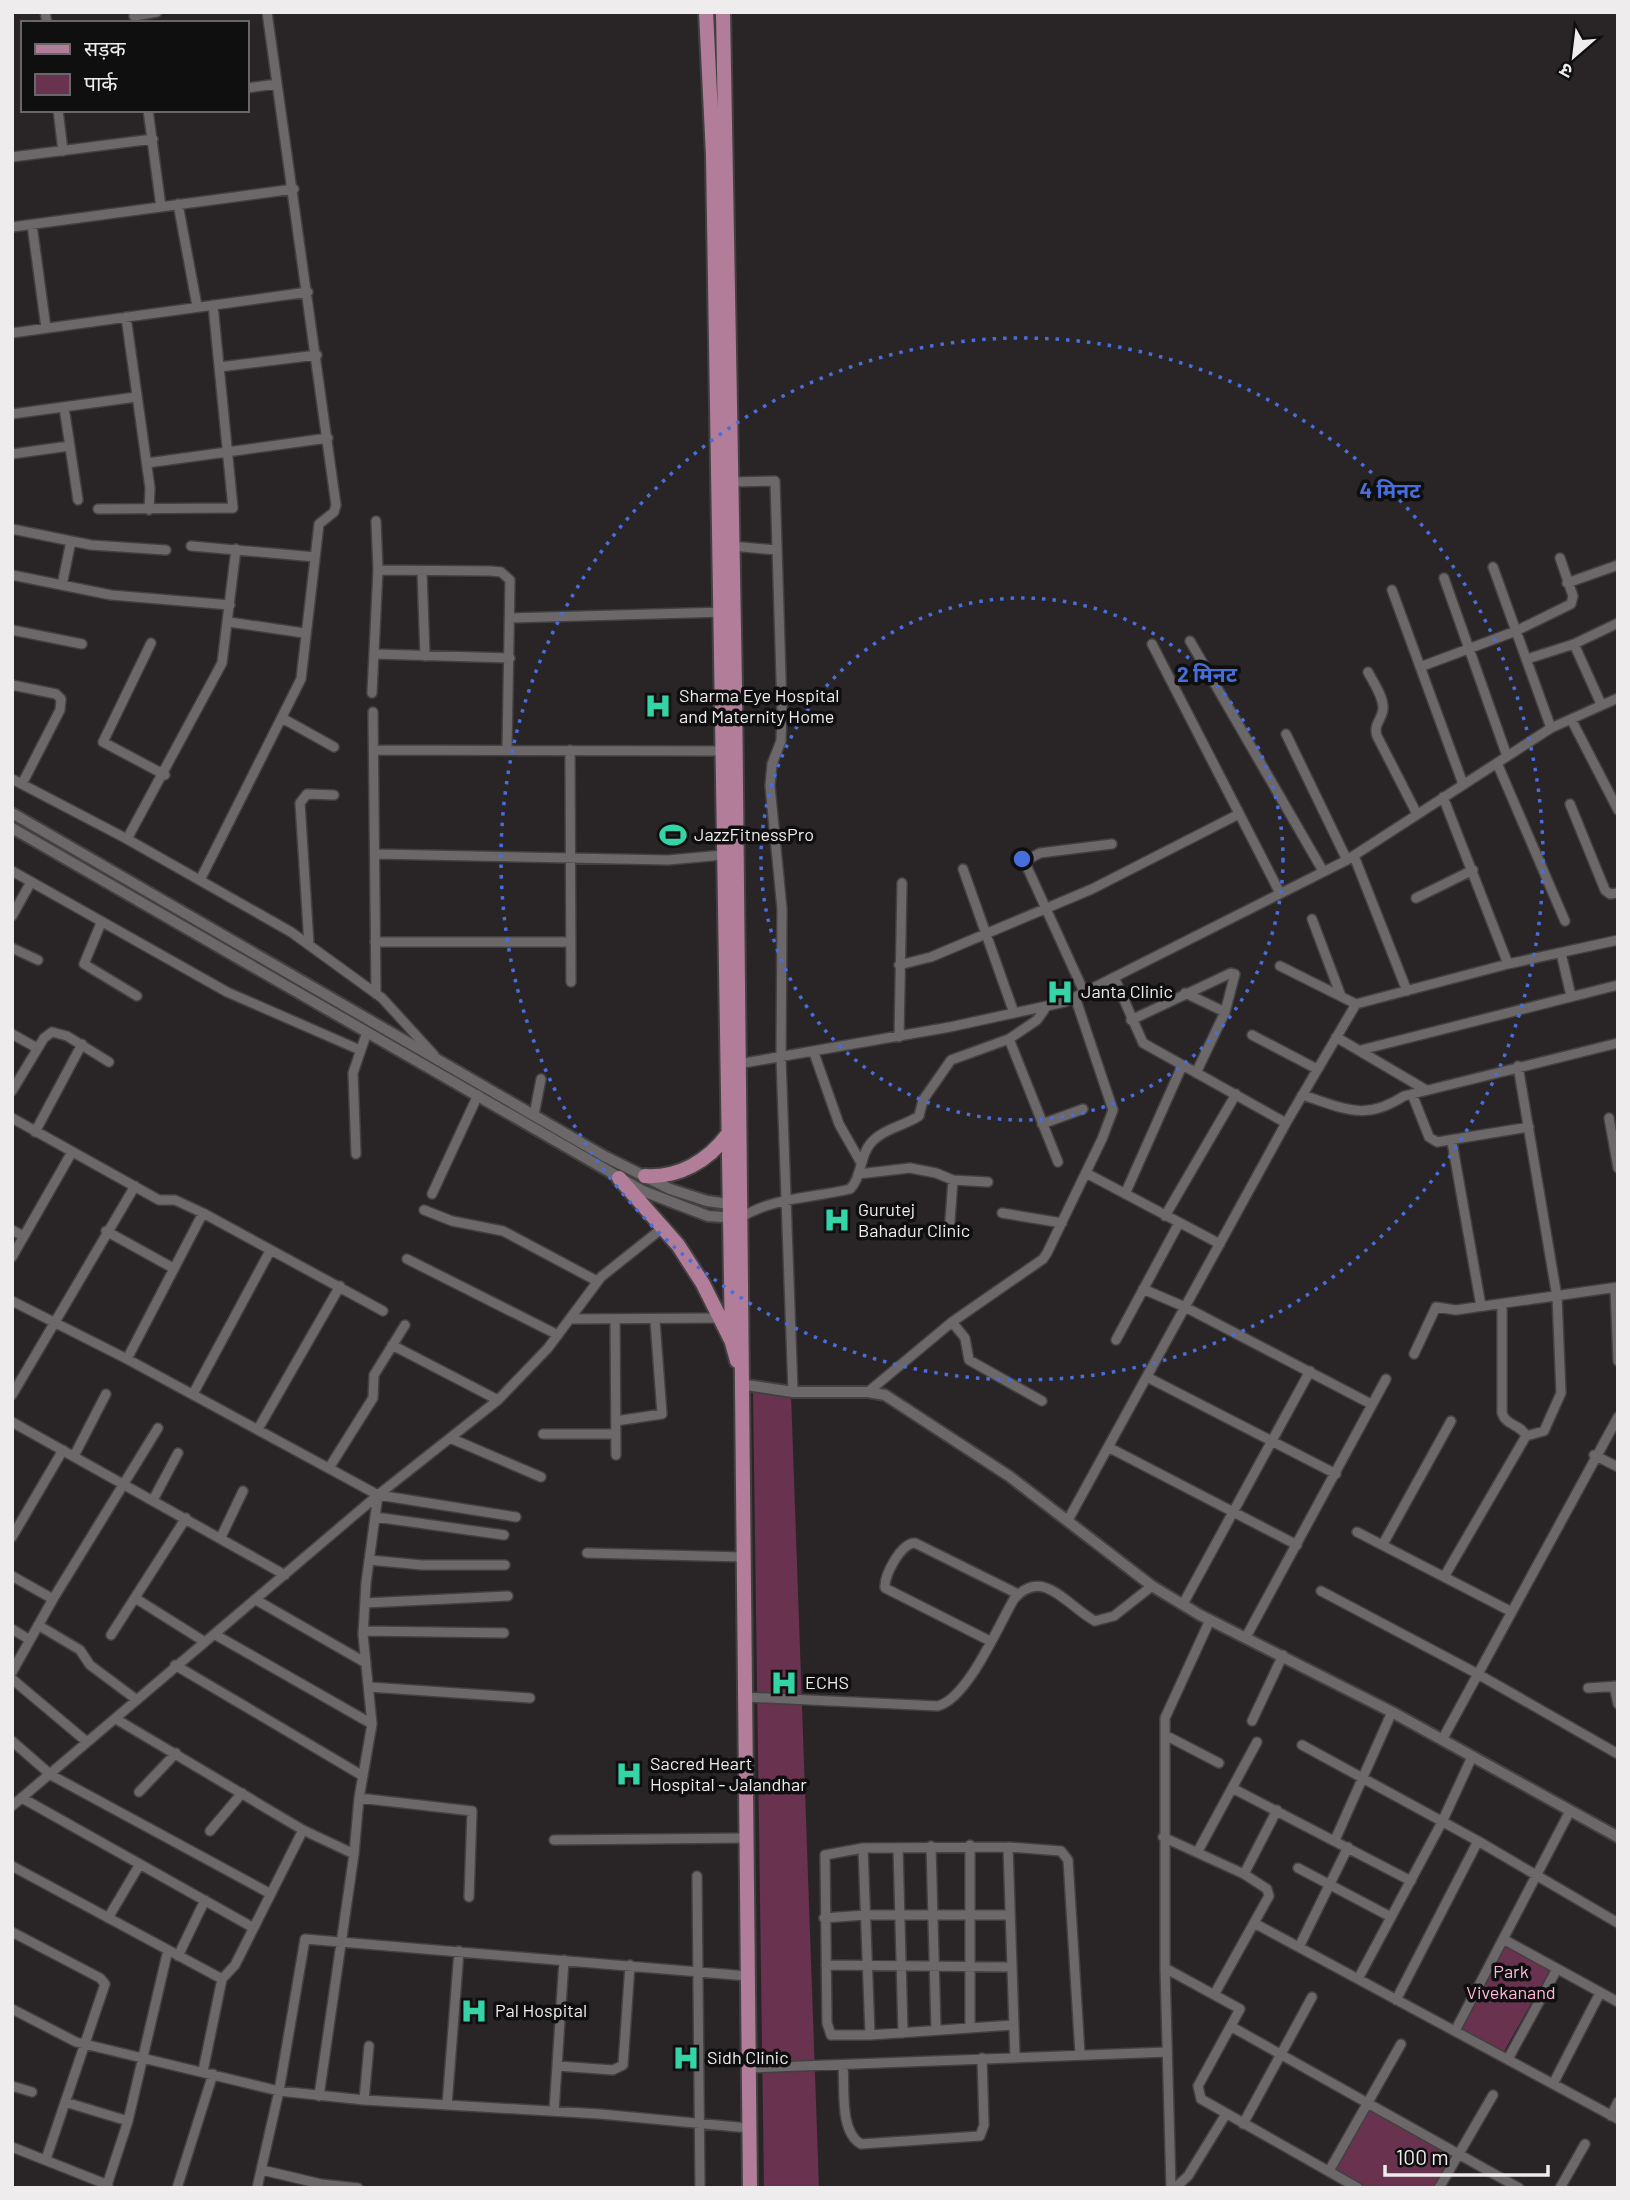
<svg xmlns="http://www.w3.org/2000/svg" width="1630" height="2200" font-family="Barlow,'Noto Sans Devanagari',sans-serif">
  <rect width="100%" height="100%" fill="#292527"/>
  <path fill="#69324f" d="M753 1391 791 1394 819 2188H764Z
    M1503 1941 1551 1968 1502 2055 1456 2031Z
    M1367 2104 1453 2152 1436 2188H1362L1331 2170Z"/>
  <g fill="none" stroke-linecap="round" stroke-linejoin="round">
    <defs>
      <path id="minor" d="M45 12 47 23
        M134 16 157 12
        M247 88 277 84
        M58 110 63 151
        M148 110 161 207
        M12 157 153 139
        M178 204 197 306
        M32 225 46 328
        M12 227 294 189
        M126 317 150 488 149 510
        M12 333 308 292
        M219 367 317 355
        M64 407 78 500
        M12 414 136 397
        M12 454 69 446
        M147 463 328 438
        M731 482 775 481 782 710 781 741 772 764 770 786 782 909 781 1059 793 1392
        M98 509 233 508 213 305
        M12 529 91 545 166 550
        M191 546 315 557
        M732 546 776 550
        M1493 567 1551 728
        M378 570 490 571 501 572 510 580 507 750
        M422 571 425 656
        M12 575 111 595 230 605
        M1444 578 1507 756
        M1567 583 1618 565
        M62 585 71 541
        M1392 590 1463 784
        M510 618 725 612
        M229 622 304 633
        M12 630 82 644
        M1190 641 1323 871
        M151 643 103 742 165 775
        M1152 644 1280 893
        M375 654 510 658
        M1527 659 1574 644
        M1420 667 1516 631 1571 604 1573 596 1560 558
        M1368 672C1373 682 1384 697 1383 709 1382 720 1373 724 1377 736L1417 814
        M12 685 56 694 61 699 60 710 22 784
        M372 693 378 570 376 521
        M1601 704 1574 644 1618 623
        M373 712 376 994
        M282 718 334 747
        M1571 719 1618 810
        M1286 734 1347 860
        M374 750 723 751
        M570 750 571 982
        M1497 763 1565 921
        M12 779 127 839 291 932 382 998 434 1055
        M1443 797 1508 964
        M1570 804 1605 890 1610 894 1618 893
        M127 839 222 663 236 549
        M376 854 668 860 723 855
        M1354 856 1407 991
        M963 869 1014 1013
        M12 871 227 992 360 1050
        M200 880 301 679 319 524 334 512 336 505 267 12
        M1416 898 1473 870
        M12 916 31 882
        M1312 919 1341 996
        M101 923 84 964 137 996
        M375 942H570
        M309 944 300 803 307 794 334 795
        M12 948 38 960
        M1561 953 1571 996
        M899 965 931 957 1092 889 1239 814
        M1280 966 1356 1004 1508 964 1618 940
        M1114 977 1143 1043 1286 1123
        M1084 992 1027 867V860L1040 853 1112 844
        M1185 993 1225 1012
        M1131 1020 1231 973 1235 974 1225 1012 1196 1073
        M12 1034 37 1048
        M1252 1035 1317 1069
        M899 1037 902 883
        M1336 1037 1426 1090
        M1009 1039 1058 1162
        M1361 1050 1618 985
        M814 1053 839 1124 860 1161
        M738 1064 950 1027 1065 1002 1347 860 1551 728 1618 698
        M1518 1066 1557 1297 1561 1393 1544 1431 1526 1436
        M12 1091 44 1038 52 1032 67 1036 109 1062
        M1412 1094 1429 1137 1437 1142 1529 1127
        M1302 1095C1344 1108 1364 1122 1404 1096L1618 1043
        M534 1115 541 1079
        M12 1118 159 1200H175L203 1213 383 1311
        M1609 1118 1618 1168
        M1042 1124 1083 1109
        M35 1132 82 1044
        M1452 1142 1481 1306
        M356 1154 353 1073 367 1032
        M1086 1173 1220 1244
        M858 1174 910 1168 936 1173 953 1180 988 1182
        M432 1194 478 1095
        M1125 1194 1182 1066
        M424 1210 452 1221 503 1231 597 1281
        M1002 1213 1062 1223
        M1165 1216 1236 1094
        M740 1218C773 1197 813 1198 850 1189 862 1177 859 1158 870 1144 882 1129 904 1126 919 1116L923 1100 951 1060 1009 1039 1037 1020 1047 1006
        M12 1230 23 1236
        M106 1231 173 1268
        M949 1234 953 1180
        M12 1257 72 1152
        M407 1259 558 1335
        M1615 1288 1618 1361
        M1143 1289 1185 1307 1371 1404
        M12 1301 127 1359 378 1495 366 1583 363 1635 372 1724 359 1798 354 1854 319 2096
        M570 1319 720 1318
        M615 1319 616 1455
        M952 1322 965 1338 969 1360 1042 1401
        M1116 1340 1179 1223
        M392 1345 498 1400
        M1414 1354 1436 1307 1456 1310 1618 1287
        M127 1359 203 1213
        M1147 1377 1336 1474
        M868 1392 952 1322 1043 1259 1047 1253 1102 1139 1113 1110 1075 997
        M193 1394 270 1251
        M12 1395 135 1186
        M616 1421 662 1414 655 1321
        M12 1422 285 1575
        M258 1429 340 1286
        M543 1434H616
        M450 1438 541 1477
        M1108 1447 1297 1545
        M1594 1455 1618 1467
        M74 1456 106 1394
        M329 1468 373 1398 374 1375 405 1325
        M378 1495 516 1517
        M153 1500 178 1453
        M375 1517 504 1535
        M1068 1520 1286 1123 1356 1004
        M1357 1532 1510 1611
        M12 1537 63 1450
        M221 1537 243 1491
        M1383 1544 1451 1421
        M587 1553 743 1557
        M369 1560 422 1565H505
        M12 1576 53 1599
        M1444 1577 1526 1436C1521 1424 1506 1426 1502 1413V1305
        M1321 1591 1476 1673 1618 1754
        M135 1598 205 1642
        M256 1600 366 1663
        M365 1603 508 1596
        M1183 1604 1310 1371
        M38 1625 80 1650 90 1665 137 1700
        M12 1629 30 1640
        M363 1631 504 1633
        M214 1634 372 1724
        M111 1635 186 1518
        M1246 1637 1386 1379
        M990 1641 885 1588C884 1575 901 1543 915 1543L1018 1594
        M175 1665 363 1776
        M12 1672 53 1599 158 1428
        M12 1679 87 1742
        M1614 1686 1618 1704
        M369 1687 530 1698
        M1588 1688 1618 1686
        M745 1697 938 1706C968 1698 998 1626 1014 1599 1043 1566 1067 1606 1095 1621L1114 1616 1152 1586
        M116 1719 303 1830 235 1965 222 1979
        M1252 1721 1283 1655
        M1165 1735 1219 1763
        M1442 1740 1618 1417
        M12 1741 51 1775 269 1893
        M1302 1745 1478 1841 1618 1923
        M1232 1788 1411 1881
        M139 1792 176 1753
        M22 1798 252 1927
        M359 1798 472 1811 469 1897
        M12 1806 378 1495 498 1400 548 1348 601 1277 665 1226
        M303 1830 354 1854
        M210 1831 242 1793
        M1163 1837 1244 1874 1277 1810
        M554 1840 746 1838
        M1335 1840 1392 1712
        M970 1845V2027
        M931 1846 936 2030
        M1008 1847 1061 1851 1068 1860 1080 2054
        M863 1848 870 2035 1013 2025
        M898 1848 903 2033
        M1198 1851 1257 1742
        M12 1866 222 1979 203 2071
        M1298 1868 1391 1917
        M697 1876 700 2188
        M108 1918 140 1864
        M824 1918 865 1915H1009
        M1254 1923 1618 2119
        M12 1932 100 1978 105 1984 46 2159
        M1503 1939 1618 2002
        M1299 1947 1348 1847
        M178 1956 205 1900
        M826 1965 1012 1967
        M1165 1968 1240 2009 1198 2086 1201 2099 1358 2188
        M1358 1979 1442 1822 1472 1757
        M1215 1993 1269 1896 1267 1889 1244 1874
        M1396 2000 1478 1841
        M12 2009 76 2042 279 2091 364 2100 600 2114 748 2128
        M1232 2027 1519 2188
        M1455 2031 1570 1811
        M870 2035H831L827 2023 825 1855 863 1848 1008 1847 1015 2057
        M1508 2059 1557 1969
        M843 2065C845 2087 839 2132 861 2144L980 2136 984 2125 982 2058
        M558 2066 613 2070 623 2065 630 1965
        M748 2068 1167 2052
        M1553 2084 1600 1993
        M12 2086 32 2092
        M364 2100 369 2046
        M65 2102 128 2121
        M447 2105 459 1951
        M554 2111 564 1960
        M1611 2116 1618 2102
        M1243 2124 1312 1997
        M12 2147 108 2185
        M262 2170 321 2184 358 2188
        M1329 2171 1401 2044
        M106 2188 128 2121 168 1950
        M177 2188 213 2074
        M257 2188 279 2091 305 1939 747 1976
        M1171 2188 1165 1968V1718L1210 1620
        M1175 2188 1188 2176 1226 2114
        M1439 2188 1493 2095
        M1560 2188 1585 2144"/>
      <path id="tertiary" d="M12 813 604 1156 670 1189 707 1201 737 1205
        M12 828 643 1191 708 1216 737 1218
        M740 1384 793 1392H868L885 1395 1009 1476 1152 1586 1200 1615 1392 1712 1618 1837"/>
      <path id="primary" d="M706 12 713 156 732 1343 737 1361
        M723 12 735 686 750 2188
        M645 1176C679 1178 708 1161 728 1134
        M619 1178 678 1245 703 1284 731 1340"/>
    </defs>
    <use href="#minor" stroke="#424041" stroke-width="12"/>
    <use href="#tertiary" stroke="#424041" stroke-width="14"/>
    <use href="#primary" stroke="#424041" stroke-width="18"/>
    <use href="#minor" stroke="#6c686a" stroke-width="9"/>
    <use href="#tertiary" stroke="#6c686a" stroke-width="10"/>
    <use href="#primary" stroke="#b27d98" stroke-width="14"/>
  </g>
  <g fill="none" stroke="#476edc" stroke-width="3.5" stroke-dasharray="3.5 7">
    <circle cx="1022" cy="859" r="261"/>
    <circle cx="1022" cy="859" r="521"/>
  </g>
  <defs>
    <symbol id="hospital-bare" viewBox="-9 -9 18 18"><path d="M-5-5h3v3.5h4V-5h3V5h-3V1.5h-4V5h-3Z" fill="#35d4a7" stroke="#100f10" stroke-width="2.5" paint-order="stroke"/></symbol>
    <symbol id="stadium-bare" viewBox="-9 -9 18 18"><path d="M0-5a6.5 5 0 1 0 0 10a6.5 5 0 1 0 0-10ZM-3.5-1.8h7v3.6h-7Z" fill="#35d4a7" stroke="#100f10" stroke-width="2.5" paint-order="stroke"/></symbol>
  </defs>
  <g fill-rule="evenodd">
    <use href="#hospital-bare" x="639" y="687" width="38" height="38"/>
    <use href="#stadium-bare" x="654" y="816" width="38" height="38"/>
    <use href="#hospital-bare" x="1041" y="973" width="38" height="38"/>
    <use href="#hospital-bare" x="818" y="1201" width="38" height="38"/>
    <use href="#hospital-bare" x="765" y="1664" width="38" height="38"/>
    <use href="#hospital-bare" x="610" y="1755" width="38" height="38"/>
    <use href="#hospital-bare" x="455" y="1992" width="38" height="38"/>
    <use href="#hospital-bare" x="667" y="2039" width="38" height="38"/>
  </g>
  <g text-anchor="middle" stroke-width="7" stroke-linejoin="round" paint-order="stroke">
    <g font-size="18" fill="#eeeced" stroke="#100f10" text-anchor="start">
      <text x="679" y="702">Sharma Eye Hospital<tspan x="679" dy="21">and Maternity Home</tspan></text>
      <text x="694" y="841">JazzFitnessPro</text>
      <text x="1081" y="998">Janta Clinic</text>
      <text x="858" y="1216">Gurutej<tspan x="858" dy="21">Bahadur Clinic</tspan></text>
      <text x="805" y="1689">ECHS</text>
      <text x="650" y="1770">Sacred Heart<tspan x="650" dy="21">Hospital - Jalandhar</tspan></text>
      <text x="495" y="2017">Pal Hospital</text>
      <text x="707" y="2064">Sidh Clinic</text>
    </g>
    <g font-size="18" fill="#ffb6d9" stroke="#100f10">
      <text x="1511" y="1978">Park<tspan x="1511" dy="21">Vivekanand</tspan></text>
    </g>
  </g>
  <circle cx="1022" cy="859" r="10" fill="#476edc" stroke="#100f10" stroke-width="3.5"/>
  <g font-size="21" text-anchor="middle" font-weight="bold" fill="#476edc" stroke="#100f10" stroke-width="7" stroke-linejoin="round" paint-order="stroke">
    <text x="1390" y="498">4 मिनट</text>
    <text x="1207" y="682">2 मिनट</text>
  </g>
  <rect width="1630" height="2200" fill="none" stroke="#eeeced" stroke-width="28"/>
  <rect x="21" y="21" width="228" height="91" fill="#100f10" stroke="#696768" stroke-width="2"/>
  <rect x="35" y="44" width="35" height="10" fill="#b27d98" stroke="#696768" stroke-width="2"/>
  <text x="84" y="56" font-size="21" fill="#eeeced">सड़क</text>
  <rect x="35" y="74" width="35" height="21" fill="#69324f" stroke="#696768" stroke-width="2"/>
  <text x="84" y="91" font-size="21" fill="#eeeced">पार्क</text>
  <g transform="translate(1574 56) rotate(208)" stroke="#100f10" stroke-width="5" paint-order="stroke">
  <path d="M0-5L12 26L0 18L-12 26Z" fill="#eeeced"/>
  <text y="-10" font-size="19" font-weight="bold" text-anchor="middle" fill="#eeeced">उ</text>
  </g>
  <path d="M1385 2165v10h163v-10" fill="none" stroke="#eeeced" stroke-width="3.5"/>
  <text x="1396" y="2165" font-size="21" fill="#eeeced" stroke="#100f10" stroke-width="5" paint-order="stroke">100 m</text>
</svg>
